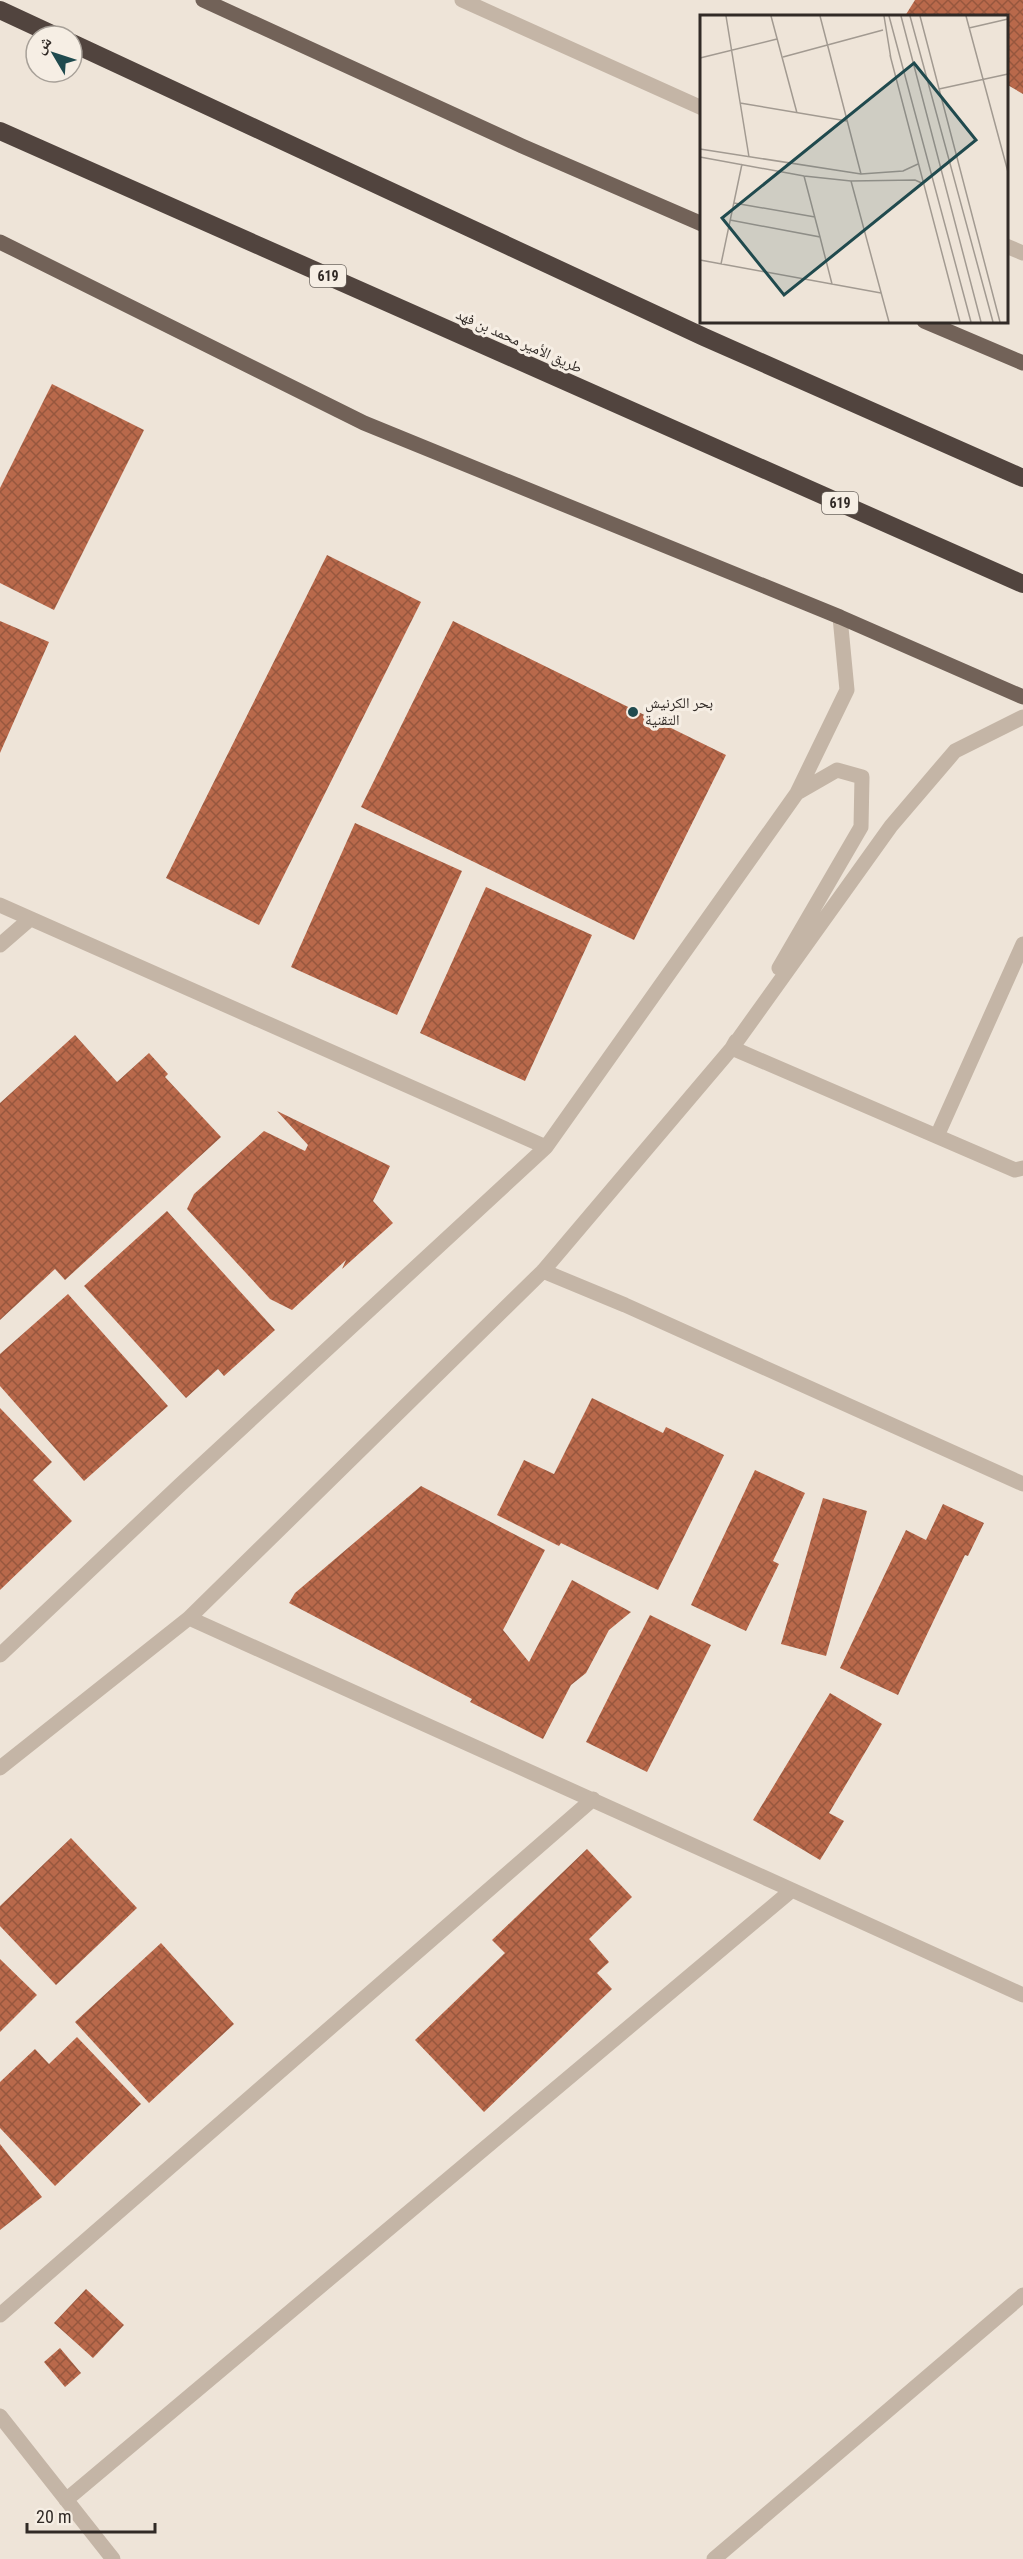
<svg xmlns="http://www.w3.org/2000/svg" width="1023" height="2559" font-family="'Roboto Condensed','Noto Naskh Arabic',sans-serif">
  <defs>
    <pattern id="building-cross-hatch" width="8" height="8" patternUnits="userSpaceOnUse" patternTransform="scale(1.5)"><rect width="8" height="8" fill="#b9694b"/><path d="M0 0l8 8M0 8l8-8" fill="none" stroke="#97573e"/></pattern>
  </defs>
  <rect width="100%" height="100%" fill="#eee4d8"/>
  <path fill="url(#building-cross-hatch)" d="M915 0H1023V94L1006 84V16H905Z
    M52 384 144 430 54 610 0 583V488Z
    M327 555 421 602 259 925 166 878Z
    M0 621 49 642 0 753Z
    M453 621 726 755 634 940 361 807Z
    M355 823 462 871 397 1015 291 967Z
    M486 887 592 935 525 1081 420 1033Z
    M75 1035 117 1082 149 1053 168 1074 165 1077 221 1137 65 1280 55 1269 0 1320V1103Z
    M277 1111 390 1166 373 1201 393 1223 342 1269 346 1260 292 1310 270 1299 187 1209 194 1194 264 1131 305 1151 308 1145Z
    M167 1211 275 1330 224 1376 218 1369 186 1398 84 1286Z
    M68 1294 168 1406 84 1481 0 1386V1354Z
    M592 1398 663 1433 666 1427 724 1455 658 1590 561 1543 559 1546 497 1515 524 1460 554 1474Z
    M0 1408 52 1462 33 1480 72 1521 0 1590Z
    M755 1470 805 1493 773 1561 779 1564 746 1631 691 1605Z
    M421 1486 545 1550 503 1630 529 1662 572 1580 631 1612 609 1630 586 1673 571 1685 543 1739 470 1702 472 1699 289 1603 295 1593Z
    M823 1498 867 1511 826 1656 781 1644Z
    M943 1504 984 1523 968 1556 965 1555 898 1695 840 1668 906 1530 926 1540Z
    M650 1615 711 1645 647 1772 586 1742Z
    M830 1693 882 1724 829 1813 844 1821 820 1860 753 1820Z
    M71 1838 137 1908 56 1985 0 1926V1906Z
    M587 1849 632 1897 589 1939 609 1962 597 1973 612 1989 484 2112 415 2040 505 1953 492 1940Z
    M161 1943 234 2024 149 2103 75 2022Z
    M0 1959 37 1995 0 2032Z
    M77 2037 141 2104 55 2186 0 2128V2082L35 2049 49 2064Z
    M0 2144 42 2197 0 2230Z
    M86 2289 124 2325 93 2358 54 2323Z
    M60 2348 81 2373 65 2387 44 2362Z"/>
  <g fill="none" stroke-linecap="round" stroke-linejoin="round">
    <path stroke="#c4b5a6" stroke-width="15" d="M462 0 702 108
      M1006 246 1023 253
      M0 905 546 1147
      M0 945 30 919
      M779 968 861 827 862 777 837 770 797 793
      M736 1041 732 1048 1015 1170 1023 1168
      M937 1136 1023 944
      M543 1271 625 1305 1023 1484
      M189 1618 792 1890
      M0 1655 180 1485 546 1147 797 793 847 690 840 617
      M0 1768 189 1618 543 1271 732 1048 891 826 955 751 1023 717
      M0 2315 593 1799
      M0 2416 113 2559
      M66 2500 792 1890 1023 1995
      M714 2559 1023 2295"/>
    <path stroke="#726258" stroke-width="15" d="M203 0 522 146 702 224
      M0 242 364 423 840 617 1023 697
      M924 321 1023 363"/>
    <path stroke="#51443e" stroke-width="18" d="M0 10 56 36
      M72 43 704 337 1023 478
      M0 131 1023 584"/>
  </g>
  <circle fill="#204a4e" stroke="#f6eee4" stroke-width="2" cx="633" cy="712" r="6"/>
  <g text-anchor="middle" stroke-width="6" stroke-linejoin="round" paint-order="stroke">
    <g fill="#f6eee4" stroke="#6c655f" stroke-width="1.5">
      <rect x="310" y="265" width="36" height="22" rx="4.5"/>
      <rect x="822" y="492" width="36" height="22" rx="4.5"/>
    </g>
    <g font-size="14" font-weight="bold" fill="#312a26">
      <text x="328" y="281">619</text>
      <text x="840" y="508">619</text>
    </g>
    <g font-size="15" fill="#312a26" stroke="#f6eee4">
      <text transform="translate(519 341) rotate(24)" y="5">طريق الأمير محمد بن فهد</text>
    </g>
    <g font-size="15" fill="#312a26" stroke="#f6eee4" text-anchor="start">
      <text x="645" y="708">بحر الكرنيش<tspan x="645" dy="17">التقنية</tspan></text>
    </g>
  </g>
  <g transform="translate(700 15)">
    <rect width="308" height="308" fill="#eee4d8"/>
    <path fill="none" stroke="#a29a91" stroke-width="1.5" d="M26 1 49 142M71 1 97 98M120 1 161 159M184 1 191 44M189 1 271 307M201 1 281 307M210 1 293 307M220 1 300 307M266 1 308 157M269 13 308 4M190 40 260 307M83 42 183 15M0 43 77 24M239 74 308 59M40 88 147 106M0 134 161 159 203 156 218 149M0 142 104 161 151 166 215 165 224 169M104 161 120 222M151 166 189 307M34 188 115 202M30 205 120 222 132 269M0 245 181 278M21 249 42 149"/>
    <path fill="#204a4e" fill-opacity="0.15" stroke="#204a4e" stroke-width="3" d="M214 48 276 125 84 280 22 203Z"/>
    <rect width="308" height="308" fill="none" stroke="#312a26" stroke-width="3"/>
  </g>
  <g transform="translate(54 54) rotate(309)"><circle r="28" fill="#f6eee4" stroke="#a7a098" stroke-width="1.5"/>
  <path d="M0-4.5L10 22L0 15L-10 22Z" fill="#204a4e"/>
  <text y="-9" font-size="16" font-weight="bold" text-anchor="middle" fill="#312a26">ش</text>
  </g>
  <path d="M27 2523v9h128v-9" fill="none" stroke="#312a26" stroke-width="3"/>
  <text x="36" y="2523" font-size="18" fill="#312a26" stroke="#f6eee4" stroke-width="4.5" paint-order="stroke">20 m</text>
</svg>
